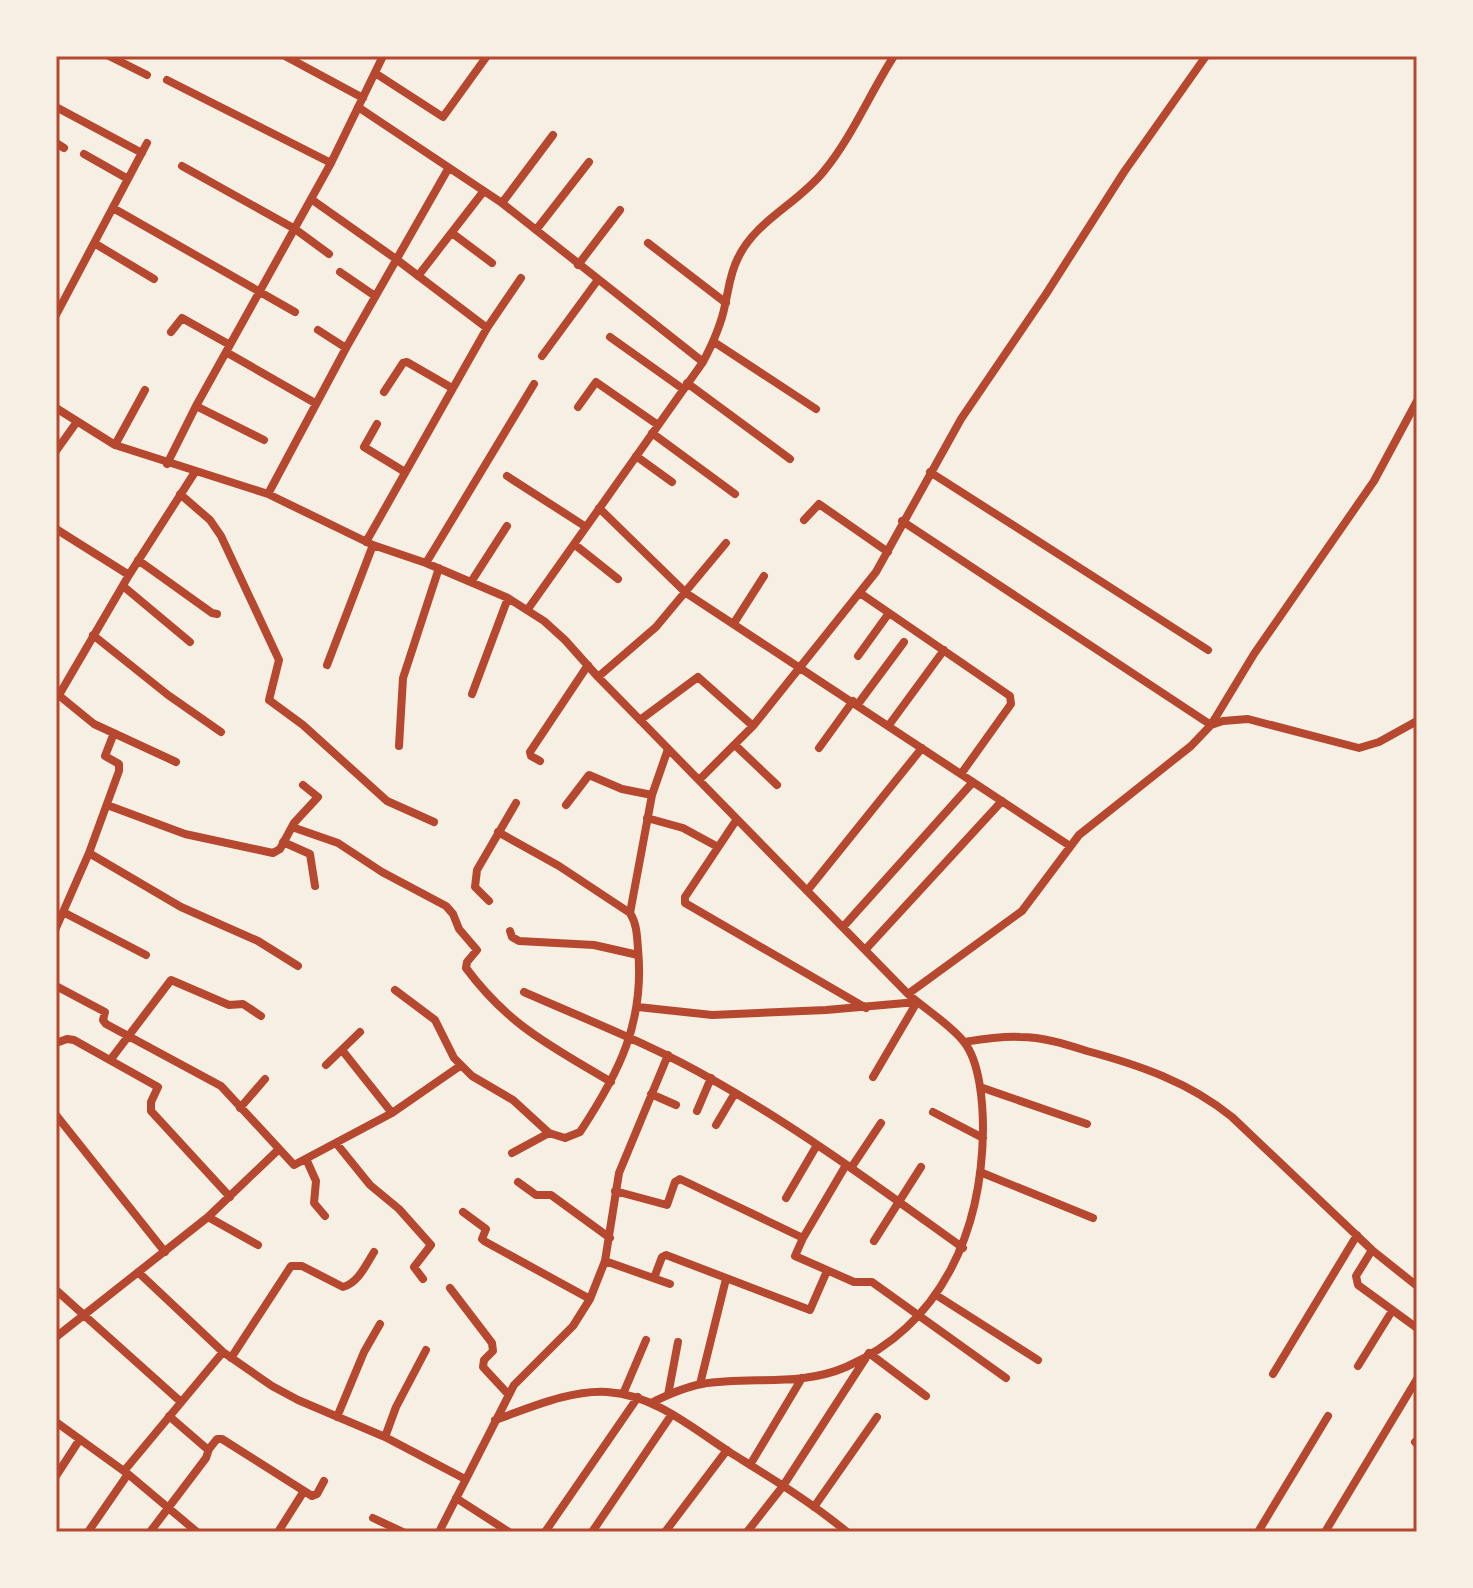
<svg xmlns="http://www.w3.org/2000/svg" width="1473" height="1588" font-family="'DejaVu Sans',sans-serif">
  <rect width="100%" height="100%" fill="#f6efe4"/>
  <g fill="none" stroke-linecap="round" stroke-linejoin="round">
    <path stroke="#b5482f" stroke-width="8" d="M109 56 147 75
      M285 56 363 98
      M375 73 443 117 487 56
      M167 80 331 163
      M56 107 142 153
      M358 107 502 203 703 362
      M56 143 64 148
      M84 154 128 179
      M182 166 295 229 329 254
      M311 199 396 259 487 328
      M502 203 553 135
      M113 208 295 312
      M536 230 589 162
      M452 233 492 263
      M94 243 154 279
      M648 243 726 303
      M578 265 620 210
      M340 272 375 296
      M418 276 483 192
      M56 315 147 143
      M318 330 346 348
      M171 332 182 318 230 345
      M610 337 683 389
      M714 342 816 409
      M226 352 315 403
      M542 356 597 281
      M687 383 790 459
      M384 392 403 363 407 362 452 388
      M196 406 264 440
      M578 407 596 382 658 425
      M56 408 115 445 268 494 373 545 426 563 508 598 544 621 565 640 598 677 908 994C925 1009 951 1025 964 1042 980 1062 983 1104 983 1129 982 1230 943 1324 846 1367 800 1387 750 1376 702 1384 685 1387 667 1395 651 1403
      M377 424 364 447 405 472
      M652 433 735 494
      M115 445 145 390
      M56 451 76 423
      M636 456 672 482
      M167 464 196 406 331 163 383 56
      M930 472 1208 650
      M507 476 586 527
      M180 494 210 520 221 536 279 660 269 700 303 725 387 801 434 822
      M268 494 346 348 448 169
      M599 508 686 593 1070 846
      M804 520 819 504 888 552
      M902 521 1211 725 1223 721 1248 719 1359 748 1379 742 1417 721
      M56 529 129 575
      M366 542 487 328 521 278
      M574 544 618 579
      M138 560 212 613 217 614
      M426 563 534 384
      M471 582 507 526
      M123 586 190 642
      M860 593 1010 696 1011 704 961 774
      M528 609 703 362C713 343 721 326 725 305 729 288 730 273 738 258 756 220 798 204 824 171 852 137 870 93 894 56
      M734 623 764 576
      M93 635 168 695 221 732
      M858 656 889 613
      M327 665 373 545
      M598 677 656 627 726 543
      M56 693 94 724 176 762
      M472 694 508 598
      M59 695 129 575 195 472
      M858 704 904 642
      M640 720 698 677 753 726
      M889 725 944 650
      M735 745 777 785
      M399 746 403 678 439 568
      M819 748 853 701
      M540 761 531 756 530 752 588 665
      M699 780 753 726 876 572 961 419 1046 294 1124 172 1206 56
      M107 805 185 834 273 853 280 849 294 823 318 797 303 785
      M566 805 589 775 622 789 652 795
      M647 818 683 828 718 847
      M737 819 685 897V903L866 1008
      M292 827 338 843 382 872 446 906 453 914 459 929 477 950 467 962 466 968C509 1026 551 1046 611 1082
      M498 832 559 866 630 913
      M283 842 310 854 315 886
      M89 853 181 907 258 941 298 966
      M807 891 922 748
      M489 901 475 887 477 870 516 803
      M63 912 146 955
      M630 913 652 795 668 749
      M843 927 973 782
      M56 928 89 853 119 771V764L105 756 114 733
      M510 931 512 937 519 941 594 945 638 955
      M865 950 1002 801
      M56 986 105 1012 103 1020 106 1024 221 1086 294 1165 392 1113 460 1066
      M395 990 435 1020 454 1058 472 1076 513 1100 549 1133 565 1138 580 1132C619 1073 645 1022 638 949 637 936 637 924 630 913
      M524 992C587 1020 653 1045 713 1080 800 1129 881 1189 963 1248
      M908 994 1022 911 1079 835 1191 746 1211 725 1254 654 1374 481 1417 401
      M638 1007 712 1015 826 1010 917 1002
      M964 1042C983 1039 1001 1036 1020 1037 1043 1037 1065 1044 1087 1051 1139 1065 1189 1082 1232 1117L1372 1250 1417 1286
      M56 1043 67 1039 74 1040 158 1087 151 1102V1111L230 1197
      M342 1050 392 1113
      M111 1059 171 980 229 1005 243 1004 261 1016
      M326 1065 360 1032
      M873 1077 917 1002
      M980 1087 1087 1124
      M651 1094 676 1105
      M240 1108 265 1079
      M697 1111 711 1078
      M933 1112 983 1138
      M56 1115 165 1252
      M716 1125 735 1093
      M336 1143 370 1185 399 1209 431 1245 414 1267 423 1279
      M512 1153 549 1133
      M307 1161 316 1181 314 1203 325 1216
      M846 1165 803 1238 795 1256 854 1282H872L1006 1378
      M851 1168 881 1123
      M980 1172 1093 1218
      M518 1182 536 1195H551L610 1238
      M615 1191 667 1205 675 1182 680 1179 803 1238
      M786 1198 817 1145
      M463 1212 486 1229 482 1239 484 1241 590 1299
      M208 1217 258 1245
      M874 1241 921 1167
      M1372 1250 1356 1276 1358 1285 1417 1328
      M605 1261 670 1284
      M138 1272 223 1352 272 1386 298 1400 385 1437 465 1479
      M654 1278 662 1257 666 1255 810 1310 827 1271
      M450 1288 492 1343 493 1351 484 1360 483 1367 508 1394
      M56 1290 181 1402
      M936 1295 1038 1360
      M56 1337 208 1217 278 1150
      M231 1358 291 1266H302L343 1287C358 1283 366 1265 374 1252
      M1358 1366 1392 1311
      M1273 1374 1357 1235
      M700 1384 726 1279
      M623 1394 646 1340
      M668 1395 678 1342
      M169 1416 206 1448 209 1449 217 1439H222L312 1496 317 1494 324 1481
      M337 1417 364 1352 380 1324
      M495 1420C530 1408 569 1390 607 1392 655 1395 692 1428 731 1453 771 1478 811 1502 847 1532
      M56 1422 128 1474 197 1532
      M385 1437 396 1407 426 1350
      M1415 1442 1417 1444
      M750 1465 802 1378
      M124 1471 223 1352
      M56 1476 80 1439
      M456 1498 509 1532
      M814 1507 877 1417
      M373 1518 403 1532
      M88 1532 128 1474
      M150 1532 206 1458 209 1449
      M278 1532 304 1491
      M439 1532 514 1385 573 1326 590 1299 605 1261 619 1173 668 1055
      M545 1532 638 1397
      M592 1532 672 1414
      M665 1532 727 1450
      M747 1532 783 1486 869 1353 926 1396
      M1258 1532 1328 1416
      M1325 1532 1417 1379"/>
  </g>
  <rect width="1473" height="1588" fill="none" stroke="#f6efe4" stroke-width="116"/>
  <rect x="58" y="58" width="1357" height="1472" fill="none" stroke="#b5482f" stroke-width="3"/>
</svg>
